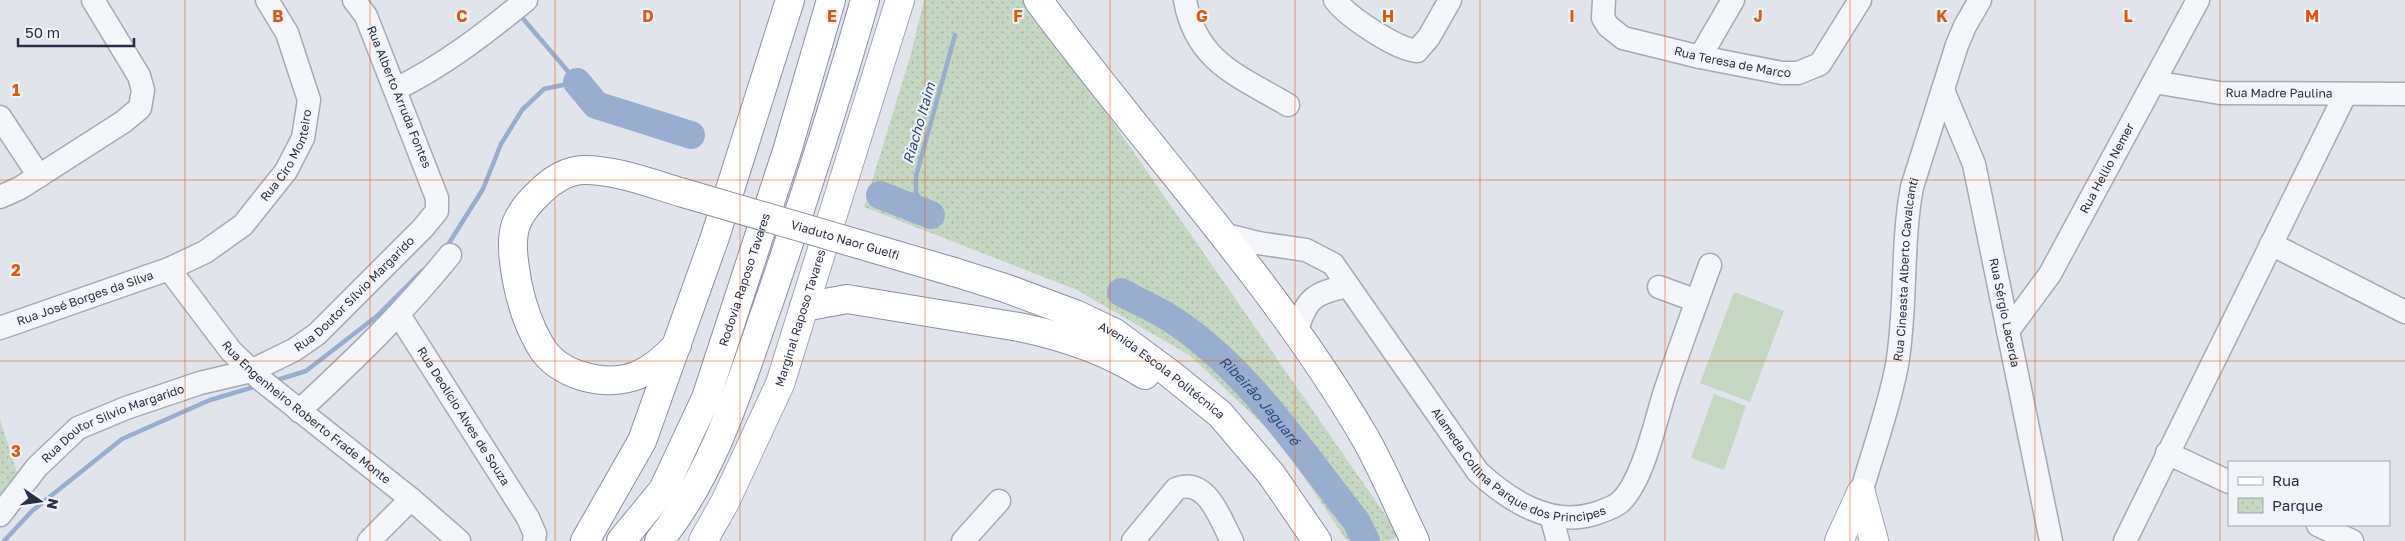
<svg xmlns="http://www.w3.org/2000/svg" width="2405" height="541" font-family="'Golos Text',sans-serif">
  <defs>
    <pattern id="park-dots" width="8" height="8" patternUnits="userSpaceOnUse" patternTransform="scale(1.25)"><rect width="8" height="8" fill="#c5d6c2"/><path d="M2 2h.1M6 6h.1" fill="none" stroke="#a9b8a8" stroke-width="1.8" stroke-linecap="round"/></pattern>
  </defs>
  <rect width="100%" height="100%" fill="#e1e4eb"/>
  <path fill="url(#park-dots)" d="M924 0H1028L1400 536 1389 541H1347L1278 439 1189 355 1077 290 864 207 911 54Z
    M0 420 17 473 0 495Z"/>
  <path fill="#c5d6c2" d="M1734 292 1784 311 1750 402 1700 383Z
    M1714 394 1746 406 1724 470 1691 458Z"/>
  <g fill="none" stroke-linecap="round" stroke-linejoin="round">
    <path stroke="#99aecf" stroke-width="4.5" d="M931 215 916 193V176L955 35
      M446 248 483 189 501 144 522 110 544 89 577 82 519 14
      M274 381 306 371 377 316 422 271
      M4 541 32 511 122 439 210 400 257 386"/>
    <g stroke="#99aecf" stroke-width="28">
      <path d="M577 82 596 105 691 135"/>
      <path d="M880 195 931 215"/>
      <path id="s1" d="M1121 292C1135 300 1151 307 1165 315 1245 364 1299 449 1356 521L1366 541"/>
    </g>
    <defs>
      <g id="minor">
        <path d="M1185 0C1196 62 1239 76 1288 105"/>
        <path d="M1335 0C1348 17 1396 49 1417 51L1429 37 1450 0"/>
        <path id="s2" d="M1604 0 1603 18 1608 26 1623 38 1700 57 1782 73H1798L1820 64 1860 0"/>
        <path d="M1700 57 1733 0"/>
        <path id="s3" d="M2154 82 2220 93 2405 94"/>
        <path d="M396 89C443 66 486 33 526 0"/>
        <path id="s4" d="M1943 90 1974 164 2051 541"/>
        <path d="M0 117 39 176"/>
        <path d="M0 197 20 188 123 122 140 108 143 90 139 76 93 0"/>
        <path id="s5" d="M1222 234 1258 243 1306 250 1333 264 1478 472C1510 501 1550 527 1594 514 1602 511 1613 508 1619 503 1643 483 1656 418 1666 388 1680 347 1695 306 1710 265"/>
        <path d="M2271 244 2405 312"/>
        <path id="s6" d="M169 269 231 351 260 379 411 499 459 541"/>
        <path d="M1659 287 1697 301"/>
        <path id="s7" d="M399 315 528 518 535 534 534 541"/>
        <path id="s8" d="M0 328 169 269 205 252 243 225 286 171 303 138 309 100 287 33 267 0"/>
        <path id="s9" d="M2008 331 2050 274 2198 0"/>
        <path d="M1296 333C1306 299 1313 293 1348 286"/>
        <path d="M299 411C353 361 404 312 450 255"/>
        <path d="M2167 453 2229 482"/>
        <path id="s10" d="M1861 493C1873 451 1889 408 1897 365 1907 306 1901 246 1912 187L1957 45 1965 26 1980 0"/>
        <path id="s11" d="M0 515 37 467 78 428 126 408 200 383 251 371 294 350 317 334 423 228 437 211V198L366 16 354 0"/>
        <path d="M1551 516 1558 541"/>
        <path d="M2318 525 2352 541"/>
        <path d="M369 541 411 499"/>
        <path d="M963 541 999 501"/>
        <path d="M1133 541 1176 489C1207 476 1220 519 1232 541"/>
        <path d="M2125 541 2345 95"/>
      </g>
      <g id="major">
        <path d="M1861 493 1874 541"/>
        <path id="s12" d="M703 541 725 502 780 384 900 0"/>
        <path d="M1839 541 1861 493"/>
      </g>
      <g id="highway">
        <path d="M1038 0C1145 146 1272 279 1364 436 1383 469 1398 506 1415 541"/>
        <path id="s13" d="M954 272 1005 288 1075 314 1115 333 1169 373 1220 414 1271 474 1317 541"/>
        <path d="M804 307 847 299 1019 327C1063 336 1106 350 1145 375"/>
        <path d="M677 345C667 356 652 369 638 375 606 388 557 376 540 345 529 326 521 302 517 281 514 263 510 242 516 224 521 211 531 200 541 191 552 180 568 170 584 170 616 170 650 183 680 192"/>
        <path d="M585 541 642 441 715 237 790 0"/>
        <path id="s14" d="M621 541 663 490 706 398 787 151 831 0"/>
        <path d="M659 541C715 472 740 384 769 302 803 202 836 102 865 0"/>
      </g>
    </defs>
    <use href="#minor" stroke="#a6aab6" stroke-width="25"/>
    <use href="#major" stroke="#9fa7b8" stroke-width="30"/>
    <use href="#highway" stroke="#8790a4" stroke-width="30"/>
    <use href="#minor" stroke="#f5f6f9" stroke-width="22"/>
    <use href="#major" stroke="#fff" stroke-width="28"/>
    <use href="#highway" stroke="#fff" stroke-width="28"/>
    <defs>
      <g id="highway-bridge">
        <path id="s15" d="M680 192 954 272"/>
      </g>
    </defs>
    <use href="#highway-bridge" stroke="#8790a4" stroke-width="30" stroke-linecap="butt"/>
    <use href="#highway-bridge" stroke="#fff" stroke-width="28"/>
  </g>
  <path fill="none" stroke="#de570f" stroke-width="1" stroke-opacity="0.55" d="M185 0V541M370 0V541M555 0V541M740 0V541M925 0V541M1110 0V541M1295 0V541M1480 0V541M1665 0V541M1850 0V541M2035 0V541M2220 0V541M0 180H2405M0 361H2405"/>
  <g text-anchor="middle" stroke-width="4" stroke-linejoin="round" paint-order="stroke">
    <g font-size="12" fill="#282f45" stroke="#f1f4f8">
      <text dy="4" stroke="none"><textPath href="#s2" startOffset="159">Rua Teresa de Marco</textPath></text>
      <text dy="4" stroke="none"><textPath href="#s3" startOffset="126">Rua Madre Paulina</textPath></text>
      <text transform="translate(399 97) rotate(68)" y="4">Rua Alberto Arruda Fontes</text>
      <text dy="4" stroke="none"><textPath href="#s8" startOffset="349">Rua Ciro Monteiro</textPath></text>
      <text dy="4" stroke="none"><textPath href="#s9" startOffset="191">Rua Hellio Nemer</textPath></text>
      <text dy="4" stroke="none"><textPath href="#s15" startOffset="172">Viaduto Naor Guelfi</textPath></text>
      <text dy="4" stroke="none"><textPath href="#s10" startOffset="229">Rua Cineasta Alberto Cavalcanti</textPath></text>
      <text dy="4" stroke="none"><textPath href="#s14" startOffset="292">Rodovia Raposo Tavares</textPath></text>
      <text dy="4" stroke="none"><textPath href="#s11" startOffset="430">Rua Doutor Sílvio Margarido</textPath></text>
      <text dy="4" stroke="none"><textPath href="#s8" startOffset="90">Rua José Borges da Silva</textPath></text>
      <text dy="4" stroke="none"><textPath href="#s4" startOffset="232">Rua Sérgio Lacerda</textPath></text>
      <text dy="4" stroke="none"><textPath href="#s12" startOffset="244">Marginal Raposo Tavares</textPath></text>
      <text dy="4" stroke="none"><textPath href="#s13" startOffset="232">Avenida Escola Politécnica</textPath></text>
      <text dy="4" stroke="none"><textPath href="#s6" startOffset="200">Rua Engenheiro Roberto Frade Monte</textPath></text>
      <text dy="4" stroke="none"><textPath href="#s7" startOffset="120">Rua Deolício Alves de Souza</textPath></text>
      <text dy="4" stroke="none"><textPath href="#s11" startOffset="150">Rua Doutor Silvio Margarido</textPath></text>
      <text dy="4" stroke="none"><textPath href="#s5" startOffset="402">Alameda Collina Parque dos Principes</textPath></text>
    </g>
    <g font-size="14" font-style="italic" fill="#2d497e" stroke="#f1f4f8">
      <text transform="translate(919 123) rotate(-74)" y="5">Riacho Itaim</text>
      <text dy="5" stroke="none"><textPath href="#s1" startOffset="178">Ribeirão Jaguaré</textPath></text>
    </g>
  </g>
  <g font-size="16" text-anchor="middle" font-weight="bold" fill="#de570f" stroke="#f1f4f8" stroke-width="4" stroke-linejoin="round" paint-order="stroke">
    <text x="278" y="22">B</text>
    <text x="462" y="22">C</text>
    <text x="648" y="22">D</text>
    <text x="832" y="22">E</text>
    <text x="1018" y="22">F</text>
    <text x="1202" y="22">G</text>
    <text x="1388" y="22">H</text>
    <text x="1572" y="22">I</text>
    <text x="1758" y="22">J</text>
    <text x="1942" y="22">K</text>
    <text x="2128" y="22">L</text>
    <text x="2312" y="22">M</text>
    <text x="16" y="96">1</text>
    <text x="16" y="276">2</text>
    <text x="16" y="457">3</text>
  </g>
  <rect x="2228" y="461" width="162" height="65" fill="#f1f4f8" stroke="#a1a5b0"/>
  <rect x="2238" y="477" width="25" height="8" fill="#ffffff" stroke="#a1a5b0"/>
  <text x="2272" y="486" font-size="15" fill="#282f45">Rua</text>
  <rect x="2238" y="498" width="25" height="15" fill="url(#park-dots)" stroke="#a1a5b0"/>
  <text x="2272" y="511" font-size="15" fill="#282f45">Parque</text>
  <g transform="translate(40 501) rotate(103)" stroke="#f1f4f8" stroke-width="4" paint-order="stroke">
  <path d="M0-4L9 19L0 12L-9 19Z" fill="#282f45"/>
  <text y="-8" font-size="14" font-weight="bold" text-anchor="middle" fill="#282f45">N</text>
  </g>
  <path d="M18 38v8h116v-8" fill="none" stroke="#282f45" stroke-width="2.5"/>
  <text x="25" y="38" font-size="15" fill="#282f45" stroke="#f1f4f8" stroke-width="4" paint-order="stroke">50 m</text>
</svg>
